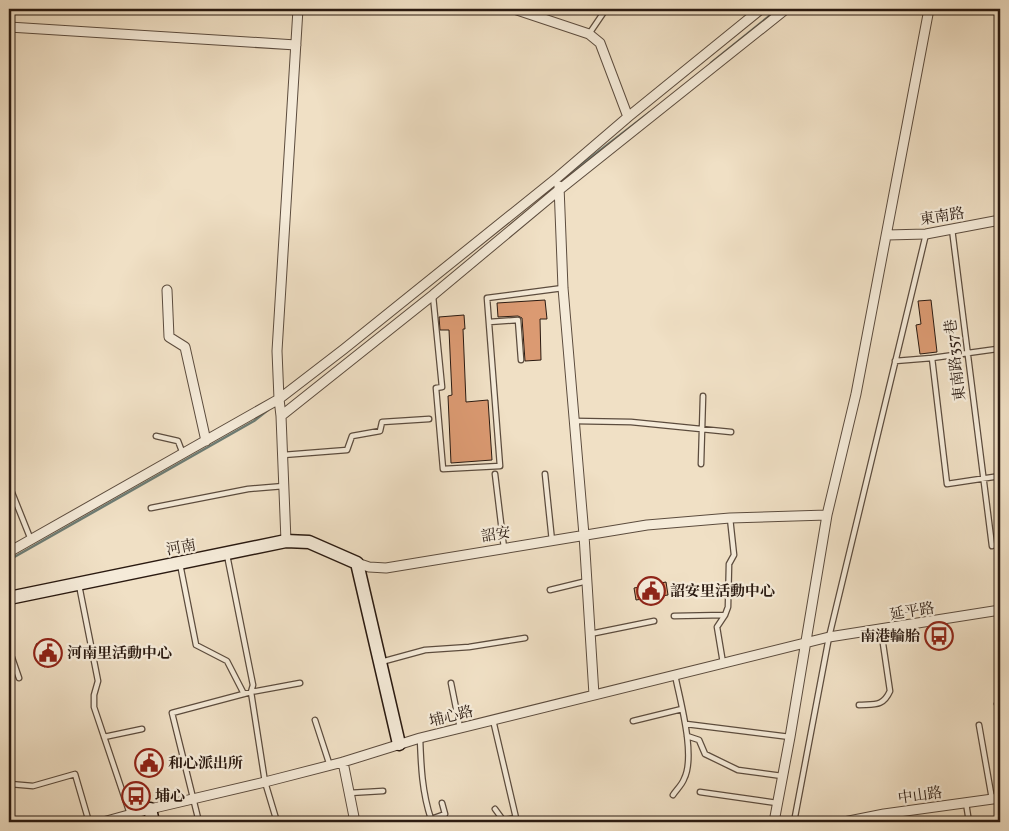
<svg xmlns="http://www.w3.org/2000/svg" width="1009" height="831" font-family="Vollkorn,'Noto Serif TC',serif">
  <rect width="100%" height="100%" fill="#f0e0c5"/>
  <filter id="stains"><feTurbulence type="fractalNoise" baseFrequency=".004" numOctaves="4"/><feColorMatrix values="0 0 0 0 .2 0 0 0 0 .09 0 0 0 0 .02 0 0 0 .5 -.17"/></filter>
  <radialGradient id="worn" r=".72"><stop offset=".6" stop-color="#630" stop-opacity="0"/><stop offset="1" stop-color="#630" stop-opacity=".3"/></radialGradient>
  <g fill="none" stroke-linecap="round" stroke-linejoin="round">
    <path stroke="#6d7c74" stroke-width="2.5" d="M711 63 778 9
      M559 182 650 112
      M9 560 254 421 268 410"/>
  </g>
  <path fill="#db9a72" stroke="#2a1a11" d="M545 300 547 319H540L541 360 525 361 522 318 518 316 498 317 497 303Z
    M931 300 937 352 920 354 916 325 921 324 918 301Z
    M464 315 465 329H463L466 402 488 400 492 460 451 463 448 396 452 395 449 330H440L439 317Z
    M666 582 668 595 636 600 634 588Z
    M52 639 59 662 44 667 36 644Z"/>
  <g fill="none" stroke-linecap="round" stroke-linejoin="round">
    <defs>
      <path id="lane" d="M589 34 606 9
        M952 229 992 546
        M433 296 442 387 436 388 443 469 500 466 487 298 563 288
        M489 322 518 320 521 360
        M932 358 997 349
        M895 361 932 358 947 484 1000 476
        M575 421 631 422 731 432
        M156 436 178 441 183 454
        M283 455 347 450 352 436 380 431 382 422 429 419
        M701 464 703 396
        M495 474 504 548
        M545 474 552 541
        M9 485 31 540
        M151 508 248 489 284 486
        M227 555 253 685 251 692 265 782 277 822
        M180 564 196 645 227 661 244 694
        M79 585 98 681 94 695V707L130 814
        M550 590 587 581
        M674 616 725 615
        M590 634 654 621
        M9 649 19 678
        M381 662 425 650 469 647 525 638
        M723 663 717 627 725 615 728 607 729 564 734 555 730 518
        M451 683 460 728
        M997 704 1000 703
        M859 705C874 704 883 707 890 691L881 630
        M315 720 330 766
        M493 720 516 818 503 820 495 809
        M633 721 682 709
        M686 724 790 737
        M979 725 992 799
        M687 736 699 740 705 754 738 770 782 776
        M104 737 142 729
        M420 738C421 766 422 792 431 819L445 814 442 803
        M10 784 33 786 75 774 89 822
        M700 792 777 803
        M349 793 383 791
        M673 795C676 790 682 785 684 779 696 756 680 700 675 675
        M966 803 969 822
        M884 814 885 822
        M199 822 172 713 251 692 300 683
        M794 822 829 637 926 234"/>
      <path id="street" d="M514 9 589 34 600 43 628 117
        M9 27 296 45
        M559 186 563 288 584 535 594 695
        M887 235 926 234 1000 220
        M167 290 169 337 185 347 206 441
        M281 416 433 295 559 190 786 9
        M286 541 281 416 279 399 277 351 298 9
        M9 552 279 399 344 349 558 177 628 117 761 9
        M357 563 369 567 386 568 647 525 730 518 827 515
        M343 762 355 822
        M103 822 150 809 265 782 343 762 420 738 829 637 1000 610
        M774 822 790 737 827 515 856 394 929 9
        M844 822 884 814 1000 798"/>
      <path id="secondary" d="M9 598 286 541 309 542 357 563 399 744
        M150 809 153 822"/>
    </defs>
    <use href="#lane" stroke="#5c4c3e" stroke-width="7"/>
    <use href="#street" stroke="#5c4c3e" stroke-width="11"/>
    <use href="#secondary" stroke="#2a1a11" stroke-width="15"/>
    <use href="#lane" stroke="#f5ebd9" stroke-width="4.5"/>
    <use href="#street" stroke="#f5ebd9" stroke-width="9"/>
    <use href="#secondary" stroke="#f5ebd9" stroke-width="12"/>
  </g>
  <defs>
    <symbol id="civic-ring" viewBox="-11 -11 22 22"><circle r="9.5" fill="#f5ebd9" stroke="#8f2418" stroke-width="1.5"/><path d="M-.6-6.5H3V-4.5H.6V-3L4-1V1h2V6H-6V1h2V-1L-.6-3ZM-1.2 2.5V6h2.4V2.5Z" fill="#8f2418"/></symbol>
    <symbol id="bus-ring" viewBox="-11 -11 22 22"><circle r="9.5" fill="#f5ebd9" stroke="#8f2418" stroke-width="1.5"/><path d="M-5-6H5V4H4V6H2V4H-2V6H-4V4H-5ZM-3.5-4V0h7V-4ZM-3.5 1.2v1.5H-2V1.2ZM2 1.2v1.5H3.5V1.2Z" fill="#8f2418"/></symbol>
  </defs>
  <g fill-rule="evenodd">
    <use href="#civic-ring" x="635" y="575" width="32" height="32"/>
    <use href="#bus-ring" x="923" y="620" width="32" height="32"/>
    <use href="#civic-ring" x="32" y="637" width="32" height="32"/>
    <use href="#civic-ring" x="133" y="747" width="32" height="32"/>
    <use href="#bus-ring" x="120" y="780" width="32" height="32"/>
  </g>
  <g text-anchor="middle" stroke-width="4.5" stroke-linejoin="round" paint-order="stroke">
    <g font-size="15" fill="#2a1a11" stroke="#f5ebd9">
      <text transform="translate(942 216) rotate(-9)" y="5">東南路</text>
      <text transform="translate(955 360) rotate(-97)" y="5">東南路357巷</text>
      <text transform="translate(496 534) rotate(-10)" y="5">詔安</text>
      <text transform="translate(181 547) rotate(-11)" y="5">河南</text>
      <text transform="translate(912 611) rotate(-9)" y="5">延平路</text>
      <text transform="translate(451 716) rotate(-14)" y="5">埔心路</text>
      <text transform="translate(920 795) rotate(-8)" y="5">中山路</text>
    </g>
    <g font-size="15" font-weight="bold" fill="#2a1a11" stroke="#f5ebd9" text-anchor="start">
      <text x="670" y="596">詔安里活動中心</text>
      <text x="920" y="641" text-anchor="end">南港輪胎</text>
      <text x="67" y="658">河南里活動中心</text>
      <text x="168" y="768">和心派出所</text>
      <text x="155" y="801">埔心</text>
    </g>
  </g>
  <rect width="1009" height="831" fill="none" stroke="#f0e0c5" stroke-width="30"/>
  <rect x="10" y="10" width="989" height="811" fill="none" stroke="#2a1a11" stroke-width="2.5"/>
  <rect x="15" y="15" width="979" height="801" fill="none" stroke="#2a1a11"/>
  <rect width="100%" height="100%" filter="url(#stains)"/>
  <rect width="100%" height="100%" fill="url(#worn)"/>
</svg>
